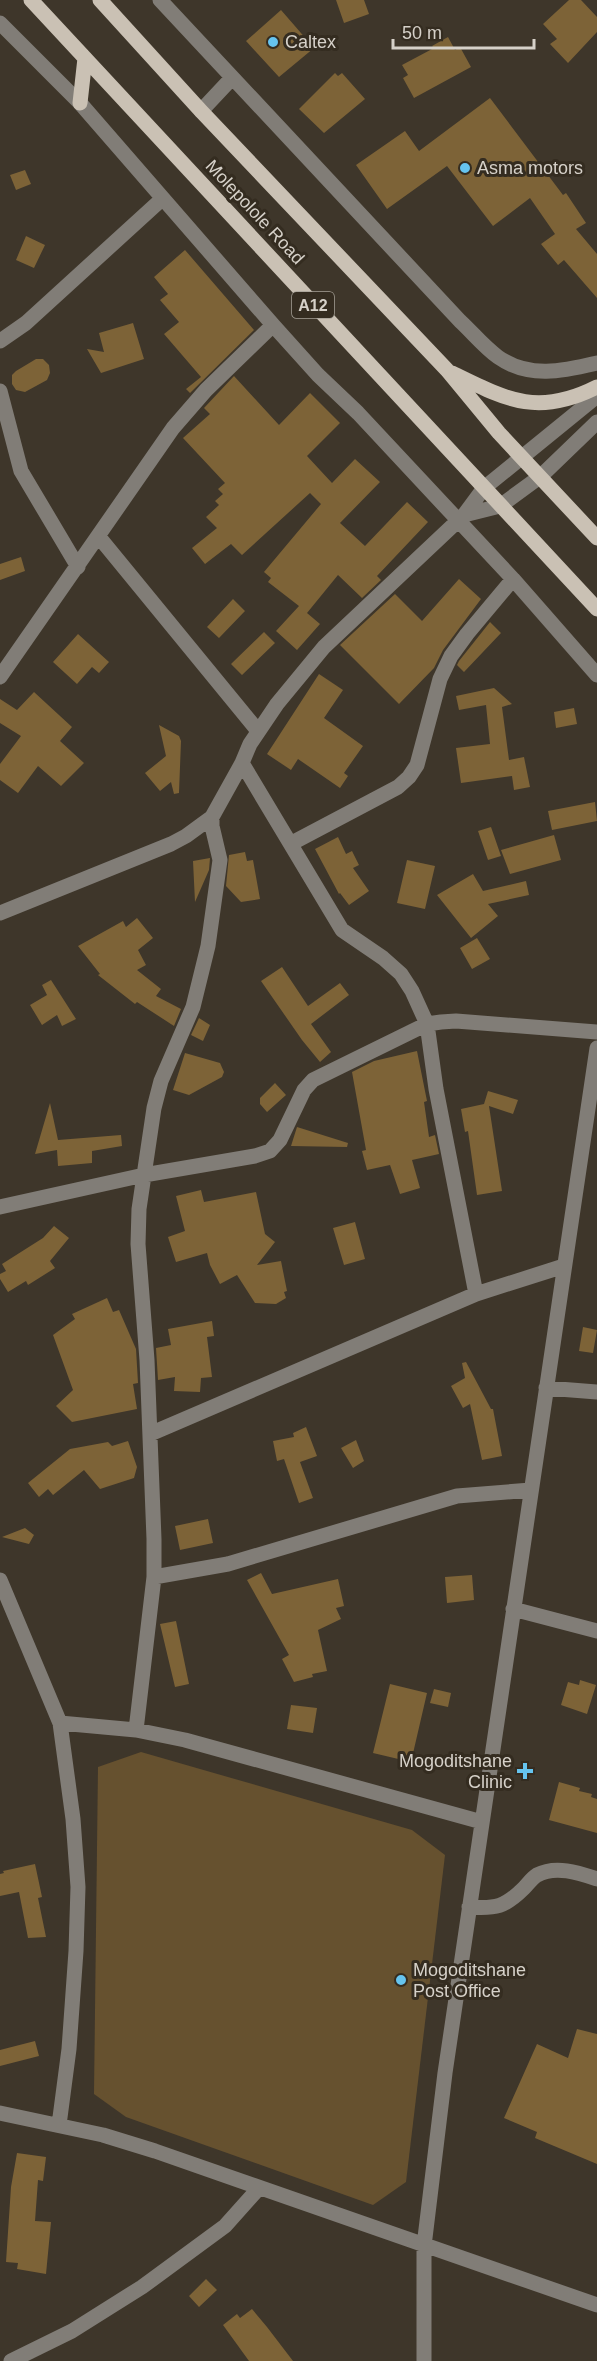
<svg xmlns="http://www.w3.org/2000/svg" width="597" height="2361" font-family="Arial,sans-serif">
  <rect width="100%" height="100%" fill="#3e362a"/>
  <path fill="#66512f" d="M141 1752 412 1830 445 1855 406 2182 373 2205 126 2117 94 2094 98 1767Z"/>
  <path fill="#7d6337" d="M336 0H364L369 14 344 23Z
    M569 0H581L597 17V32L568 63 550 44 557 39 543 24Z
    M281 10 314 48 279 77 246 41Z
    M448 37 455 50 460 47 471 67 414 98 403 78 408 75 402 65 434 48 432 46Z
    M335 73 338 76 342 73 365 99 324 133 299 109Z
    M490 98 563 195 566 193 586 223 576 229 597 254V298L564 260 558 265 541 244 555 234 530 198 493 226 447 166 387 209 356 165 405 131 419 151Z
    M25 170 31 184 16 190 10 175Z
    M26 236 45 245 34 268 16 260Z
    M185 250 254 330 190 393 186 389 201 377 164 334 179 322 160 300 168 294 154 277Z
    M133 323 144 359 101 373 87 349 104 352 99 333Z
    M36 359H43L49 365 50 373 47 380 25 392 16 390 12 384V375L16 371Z
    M234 376 279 425 310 393 340 423 307 456 332 483 355 459 380 482 340 523 365 546 407 502 428 522 377 576 381 580 362 598 338 575 307 613 320 624 297 650 276 631 299 606 268 582 271 578 264 572 321 504 310 493 242 555 231 544 205 564 192 548 217 528 206 517 219 505 215 501 223 494 218 489 225 483 183 438 210 414 204 408Z
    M21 557 25 571 0 580V564Z
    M459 579 481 599 443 650 434 668 399 704 340 645 395 594 422 621Z
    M233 599 245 611 219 638 207 627Z
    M490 622 501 633 464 672 457 665 459 661Z
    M264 632 275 643 242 675 231 664Z
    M78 634 109 662 99 673 92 667 77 684 53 662Z
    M319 674 343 690 324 718 363 746 344 773 348 776 340 788 298 759 291 770 267 754Z
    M494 688 512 704 502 707 509 760 524 757 530 787 514 790 512 776 461 783 456 748 490 744 486 705 459 710 456 696Z
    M34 692 72 727 60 741 84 763 61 786 38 766 18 793 0 780V764L21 736 0 723V699L17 710Z
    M574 708 577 724 556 728 554 712Z
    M159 725 179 736 181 741 179 793 174 794 171 782 160 791 145 773 166 756Z
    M595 802 597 821 552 830 548 811Z
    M491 827 501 856 488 860 478 831Z
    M554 835 561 860 510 874 501 850Z
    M338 837 346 854 352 851 359 865 353 868 369 891 349 905 340 893 339 894 315 849Z
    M245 852 247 861 253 860 260 899 241 902 226 886 229 855Z
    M210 858 209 870 195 902 193 861Z
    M407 860 435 866 425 909 397 903Z
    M473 874 483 891 526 881 529 895 488 904 498 916 471 938 437 895Z
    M137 918 153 938 138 950 146 965 137 970 161 989 156 996 181 1009 174 1026 137 1002 135 1004 98 975 100 974 78 946 123 921 126 927Z
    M477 938 490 959 472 969 460 948Z
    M282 967 308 1006 340 983 349 995 311 1024 331 1052 320 1062 302 1040 261 981Z
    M51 980 76 1019 62 1026 57 1015 42 1025 30 1005 47 995 42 985Z
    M199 1018 210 1025 203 1041 191 1035Z
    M417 1051 427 1101 424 1102 429 1137 435 1135 439 1154 412 1160 420 1188 400 1194 390 1165 367 1170 362 1151 366 1150 352 1072 374 1061Z
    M185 1053 220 1063 224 1072 222 1077 189 1095 173 1090Z
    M275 1083 286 1095 267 1112 260 1104V1098Z
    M488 1091 518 1100 513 1114 489 1106 502 1191 477 1195 468 1131 465 1132 461 1109 484 1104Z
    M50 1103 58 1140 121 1135 122 1146 92 1151V1163L58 1166 57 1150 35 1154Z
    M297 1127 348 1143 347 1147 291 1146Z
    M201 1190 204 1202 256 1192 265 1234 275 1242 257 1265 281 1261 287 1291 284 1292 286 1298 276 1304 255 1303 237 1275 220 1284 210 1265 207 1253 176 1262 168 1237 185 1231 176 1196Z
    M355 1222 365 1259 344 1265 333 1228Z
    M54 1226 69 1238 50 1261 55 1268 28 1285 26 1281 8 1292 0 1279V1274L6 1271 2 1264 43 1238Z
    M107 1298 113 1312 119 1310 136 1349 138 1383 133 1384 137 1409 72 1422 56 1406 73 1390 53 1335 75 1319 72 1314Z
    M212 1321 214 1336 207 1337 212 1377 201 1378 200 1392 174 1391 175 1377 158 1380 156 1348 171 1345 168 1329Z
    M583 1327 597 1330 593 1353 579 1351Z
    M466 1362 491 1409H493L502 1456 482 1460 470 1404 463 1408 451 1386 465 1378 462 1363Z
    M306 1427 317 1456 300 1462 313 1498 299 1503 284 1459 277 1461 273 1441 294 1437 293 1433Z
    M356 1440 364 1461 353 1468 341 1448Z
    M128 1441 137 1467 134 1478 100 1489 84 1470 53 1495 48 1489 39 1497 28 1483 70 1449 108 1442 112 1446Z
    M208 1519 213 1543 180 1550 175 1526Z
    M25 1528 34 1535 29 1544 2 1537Z
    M261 1573 272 1594 338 1579 344 1606 336 1608 341 1619 318 1630 327 1671 312 1674 313 1677 294 1682 282 1659 289 1655 247 1580Z
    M472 1575 474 1600 447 1603 445 1577Z
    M176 1621 189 1684 175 1687 160 1624Z
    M580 1680 596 1685 587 1714 561 1705 568 1682 579 1685Z
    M390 1684 427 1693 411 1762 373 1753Z
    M434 1689 451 1693 448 1707 430 1703Z
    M291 1705 317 1708 313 1733 287 1729Z
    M559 1782 580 1788 579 1791 592 1794 591 1797 597 1799V1833L549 1820Z
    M35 1864 42 1897 38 1898 46 1937 28 1938 19 1892 0 1896V1874L4 1873 3 1871Z
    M577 2029 597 2034V2164L535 2138 537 2132 504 2118 537 2044 568 2058Z
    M35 2041 39 2056 0 2066V2050Z
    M17 2153 46 2157 43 2181 38 2180 35 2221 51 2222 46 2274 17 2269 18 2263 6 2262 11 2187Z
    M206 2279 217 2290 199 2307 189 2296Z
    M252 2309 267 2327 293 2361H249L223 2325 237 2314 240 2318Z"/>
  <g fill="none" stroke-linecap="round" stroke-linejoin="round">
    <path stroke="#817d77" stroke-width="15" d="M160 0 460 321C472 332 484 347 498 357 529 379 563 371 597 363
      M0 23 80 103 273 325 318 375 358 413 513 579 597 675
      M201 111 231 79
      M0 341 26 323 162 199
      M0 391 21 471 78 567
      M464 515 500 506 541 476 597 422
      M99 537 258 731
      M0 677 173 428 206 390 273 325
      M242 763 342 930 383 958 401 974 412 991 427 1024 436 1089 476 1294
      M212 817 242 763 250 744 277 704 324 647 464 515 484 488 597 396
      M292 843 398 787 409 777 417 765 440 679 451 656 467 634 513 579
      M0 913 171 844 186 836 212 817V826L220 860 208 946 193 1007 161 1081 154 1108 139 1209 138 1244 147 1360 154 1539V1577L136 1730
      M0 1207 144 1175 255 1156 270 1151 280 1140 304 1090 313 1080 427 1024 441 1022 456 1021 597 1032
      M546 1388 597 1392
      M150 1434 476 1294 564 1266
      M154 1577 228 1564 457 1496 531 1490
      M0 1580 60 1723 73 1819 78 1887 76 1951 69 2049 59 2125
      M513 1609 597 1631
      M60 1723 136 1730 185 1740 482 1822
      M469 1907C496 1909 505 1907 524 1888 528 1884 532 1878 537 1875 556 1865 579 1873 597 1879
      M0 2113 103 2135 155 2151 597 2305
      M11 2361 72 2331 142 2287 225 2226 259 2188
      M424 2361V2246L445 2073 597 1048"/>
    <path stroke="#cac1b4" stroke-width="15" d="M31 0 597 609
      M100 0 201 111 447 370 499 433 597 538
      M80 103 85 58
      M452 373C507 400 538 417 597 387"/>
  </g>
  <g fill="#66c4ef" stroke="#342c20" stroke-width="2">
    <circle cx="273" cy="42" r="6"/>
    <circle cx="465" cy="168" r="6"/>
    <path d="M522 1762h6v6h6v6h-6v6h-6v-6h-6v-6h6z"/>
    <circle cx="401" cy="1980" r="6"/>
  </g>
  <g text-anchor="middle" stroke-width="6" stroke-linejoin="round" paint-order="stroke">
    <rect fill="#342c20" stroke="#a5a096" stroke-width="1.5" x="292" y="292" width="42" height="26" rx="4.5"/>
    <g font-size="16" font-weight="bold" fill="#d6d1c9">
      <text x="313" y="311">A12</text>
    </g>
    <g font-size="18" fill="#d6d1c9" stroke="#342c20" text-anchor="start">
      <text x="285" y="48">Caltex</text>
      <text x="477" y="174">Asma motors</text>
      <text x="512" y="1767" text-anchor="end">Mogoditshane<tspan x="512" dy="21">Clinic</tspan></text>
      <text x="413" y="1976">Mogoditshane<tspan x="413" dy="21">Post Office</tspan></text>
    </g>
    <g font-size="18" fill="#d6d1c9" stroke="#342c20">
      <text transform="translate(255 212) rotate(47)" y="6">Molepolole Road</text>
    </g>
  </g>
  <path d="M393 39v9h141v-9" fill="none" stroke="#d6d1c9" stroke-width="3"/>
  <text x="402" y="39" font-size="18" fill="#d6d1c9" stroke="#342c20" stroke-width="4.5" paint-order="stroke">50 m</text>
</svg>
